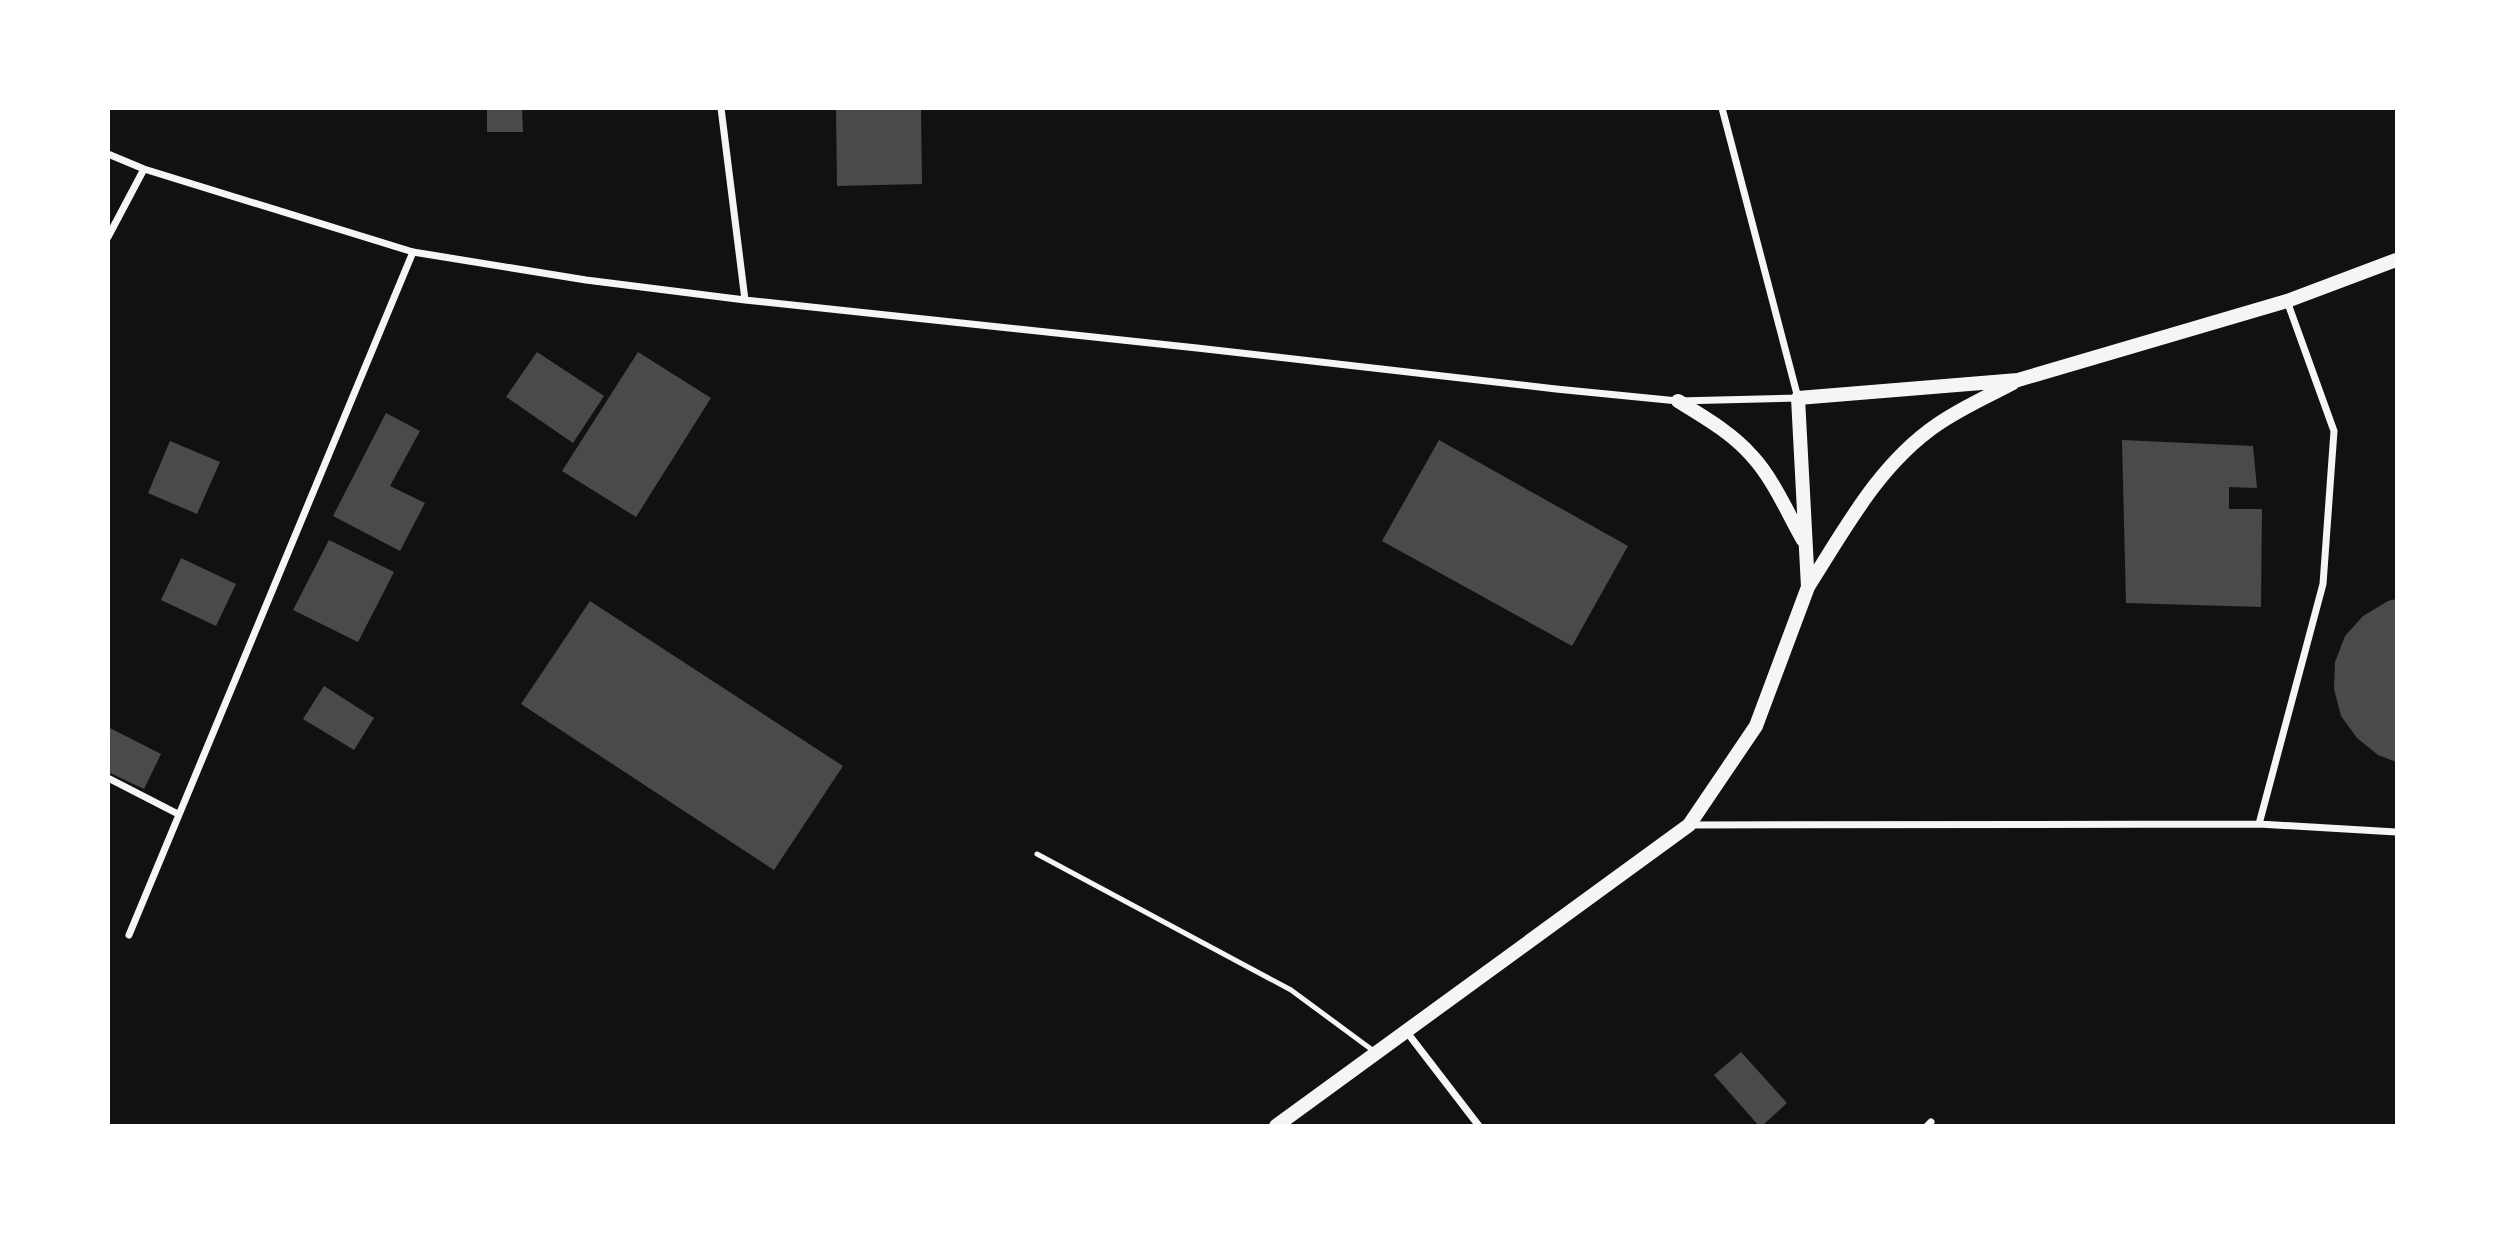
<svg xmlns="http://www.w3.org/2000/svg" width="2505" height="1234" font-family="Commissioner,sans-serif">
  <rect width="100%" height="100%" fill="#111"/>
  <path fill="#4a4a4a" d="M487 108H522L523 132H487Z
    M836 108H921L922 184 837 186Z
    M537 352 604 396 573 443 506 397Z
    M638 352 711 398 636 517 562 471Z
    M386 413 420 431 390 486 425 503 400 551 333 516Z
    M1439 440 1628 546 1572 646 1382 541Z
    M2122 440 2253 446 2257 488 2229 487V509H2262L2261 607 2126 603Z
    M170 441 220 462 197 514 148 493Z
    M329 540 394 572 358 642 293 610Z
    M181 558 236 584 216 626 161 600Z
    M2396 599V762L2378 755 2357 738 2341 716 2334 689 2335 662 2345 636 2363 616 2388 601Z
    M590 601 843 766 774 870 521 704Z
    M324 686 374 718 354 750 303 719Z
    M108 727 161 754 144 789 108 772Z
    M1741 1052 1787 1103 1762 1126H1759L1714 1075Z"/>
  <g fill="none" stroke-linecap="round" stroke-linejoin="round">
    <path stroke="#f5f5f5" stroke-width="5" d="M1037 854 1291 990 1375 1052"/>
    <path stroke="#f5f5f5" stroke-width="7" d="M721 108 745 300
      M108 154 144 169 413 252 586 280 745 300 1197 348 1556 389 1678 401 1798 398 1722 108
      M108 237 144 169
      M108 778 178 814
      M2259 824 2323 584 2334 431 2287 301
      M1690 825 2259 824 2396 832
      M129 935 413 252
      M1406 1031 1479 1126
      M1927 1126 1931 1122"/>
    <path stroke="#f5f5f5" stroke-width="14" d="M1678 401C1704 417 1732 433 1752 456 1774 480 1787 512 1803 540
      M1808 587C1845 529 1879 464 1938 424 1961 408 1988 396 2013 383
      M1276 1126 1689 825 1756 726 1808 587 1798 398 2018 380 2287 301 2396 260"/>
  </g>
  <rect width="2505" height="1234" fill="none" stroke="#ffffff" stroke-width="220"/>
</svg>
